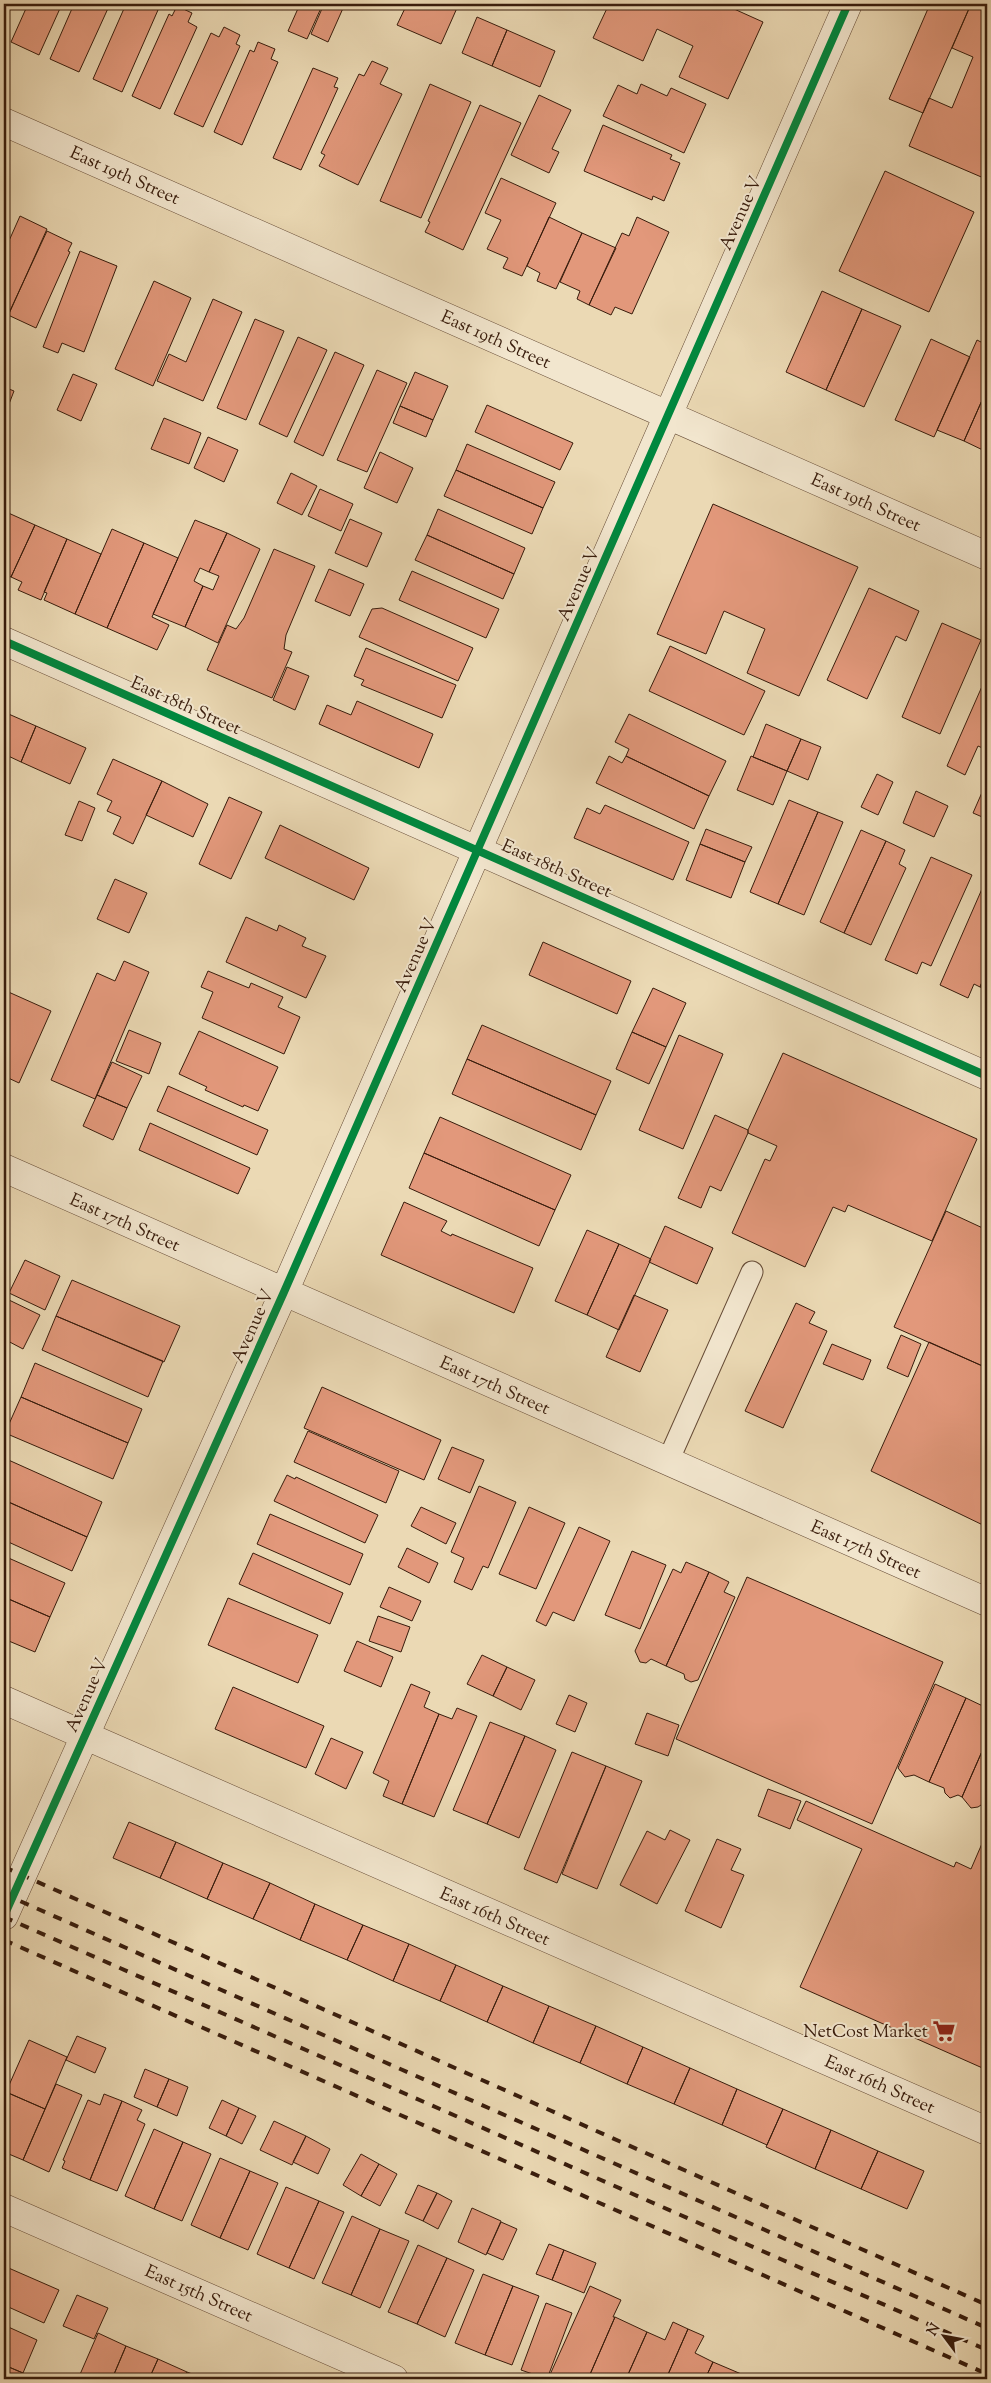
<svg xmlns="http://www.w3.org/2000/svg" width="991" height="2383" font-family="'Sorts Mill Goudy',serif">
  <rect width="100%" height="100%" fill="#ebd9b4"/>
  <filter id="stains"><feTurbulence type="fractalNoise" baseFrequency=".004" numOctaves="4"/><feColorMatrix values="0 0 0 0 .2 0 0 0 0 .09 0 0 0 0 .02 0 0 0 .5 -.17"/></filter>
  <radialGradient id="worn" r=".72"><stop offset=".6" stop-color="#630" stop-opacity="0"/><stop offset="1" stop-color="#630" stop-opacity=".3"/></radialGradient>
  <path fill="#e2987b" stroke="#381c0c" d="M28 4H62L39 55 11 42Z
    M74 4H110L79 72 50 59Z
    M126 4H156L154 8 158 10 122 92 93 79Z
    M300 4H312L321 8 307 39 288 31Z
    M324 4 344 6 328 42 311 34Z
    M407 4H447L457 8 441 44 397 25Z
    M609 4H723L763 22 728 99 679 77 693 46 657 29 643 61 593 38Z
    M930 4H971L923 113 889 99Z
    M971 4H987L986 179 909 146 929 98 952 108 973 57 952 48Z
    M177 6 192 13 188 22 197 27 160 109 132 96 169 14 172 16Z
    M477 17 507 30 492 66 462 53Z
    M224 27 240 35 236 44 240 46 203 127 174 114 211 33 219 37Z
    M507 30 555 51 540 87 492 66Z
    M258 42 275 49 271 59 278 62 242 145 214 132 250 50 254 52Z
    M372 61 388 68 380 84 402 94 358 185 319 166 325 155 321 153 359 74 364 76Z
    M313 68 338 78 334 87 338 88 301 170 273 158Z
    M430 84 471 102 421 218 380 201Z
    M641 84 667 96 671 88 706 104 684 153 603 116 618 85 637 94Z
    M539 95 571 110 552 149 559 152 549 173 511 155Z
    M480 105 521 123 463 250 425 232 430 222 428 221Z
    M603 125 672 155 670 159 680 163 664 201 653 196 652 200 584 171Z
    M885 171 974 212 929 312 839 271Z
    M501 178 556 203 522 276 503 268 508 258 487 249 501 220 485 213Z
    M20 216 47 229 4 325V252Z
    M549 217 582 233 556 289 537 281 540 273 527 266Z
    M637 217 669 232 632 314 615 307 611 315 589 305 622 233 629 236Z
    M47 231 72 243 68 251 70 252 36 328 8 315Z
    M582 233 616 248 589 305 577 299 580 291 560 282Z
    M80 251 117 266 84 352 62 343 58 353 43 347Z
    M154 281 191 298 153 386 115 369Z
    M822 291 862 309 826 390 786 372Z
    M213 299 242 312 203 401 157 381 169 354 186 362Z
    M862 309 901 326 864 407 826 390Z
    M255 319 284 331 246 420 217 408Z
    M298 337 327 350 287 437 259 424Z
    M931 339 970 357 934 437 895 420Z
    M977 340 987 345V389L964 441 937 430Z
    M335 352 364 365 323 456 294 442Z
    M377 370 407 383 367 472 337 460Z
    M415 372 448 386 433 420 400 406Z
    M73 374 97 384 81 421 57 410Z
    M4 387 14 391 4 417Z
    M987 389V452L964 441Z
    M487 405 573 443 560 470 475 432Z
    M400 406 433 420 426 437 393 423Z
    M164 418 201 433 189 464 151 449Z
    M208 437 238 450 224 482 194 468Z
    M467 444 555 482 543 508 456 470Z
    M380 452 413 468 397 503 364 488Z
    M456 470 543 508 532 534 444 496Z
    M291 473 317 486 302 515 277 503Z
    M320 489 353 504 341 531 308 516Z
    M713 504 858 567 799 696 747 673 765 629 724 611 706 654 657 634Z
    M438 509 525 548 514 574 427 535Z
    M4 511 35 525 11 577 4 574Z
    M350 519 382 533 367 567 335 553Z
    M195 520 227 533 209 572 200 568 194 581 203 586 185 627 153 614Z
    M35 525 67 539 41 600 18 590 22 582 11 577Z
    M112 529 144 543 107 628 75 614Z
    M227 533 260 549 218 643 185 627 203 586 213 590 219 576 209 572Z
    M427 535 514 574 503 599 415 560Z
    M67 539 101 554 75 614 44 600 47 593 44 592Z
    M144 543 178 558 152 617 169 625 157 650 107 628Z
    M274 549 315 566 286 635 284 649 292 652 272 698 207 670 227 625 236 629 244 618Z
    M329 569 364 584 350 616 315 601Z
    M412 571 499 609 486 638 399 600Z
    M869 588 919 611 906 641 896 636 867 699 827 680Z
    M382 608 473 648 458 681 359 637 372 609Z
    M942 623 981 640 940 734 902 717Z
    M670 646 765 691 744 735 649 691Z
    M366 648 456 685 442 718 361 685 364 680 354 676Z
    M287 667 309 676 295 710 273 700Z
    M987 675V750L978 746 965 775 947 766Z
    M357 701 433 734 419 768 319 724 327 705 351 715Z
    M4 712 36 726 21 762 4 754Z
    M629 714 726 761 709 796 626 756 629 749 615 742Z
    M766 724 801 739 787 771 753 757Z
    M36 726 86 748 70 784 21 762Z
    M801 739 821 747 808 780 787 771Z
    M609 756 622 763 626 756 709 796 694 829 596 783Z
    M751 756 787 771 773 805 737 790Z
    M113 759 162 781 133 844 113 834 121 817 107 811 112 801 97 794Z
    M877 774 893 782 878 815 861 807Z
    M162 781 208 804 193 837 146 815Z
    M987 781V819L973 813Z
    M916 791 948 806 934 837 903 823Z
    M229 797 262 812 231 879 199 864Z
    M789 800 818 812 778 904 750 892Z
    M79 801 95 808 82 841 65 835Z
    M605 805 689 842 673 880 574 838 587 808 600 814Z
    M818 812 843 822 804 915 778 904Z
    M280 825 369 868 354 900 265 858Z
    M706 829 752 847 745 862 700 844Z
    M861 830 886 841 844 933 820 922Z
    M886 841 905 850 899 864 906 868 871 945 844 933Z
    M700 844 745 862 731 898 686 880Z
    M931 857 972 875 931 966 922 962 917 974 885 960Z
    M115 879 147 893 129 933 97 919Z
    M985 882 987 883V970L980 987 974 984 968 998 940 985Z
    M246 917 277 931 279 925 306 938 302 946 326 956 306 998 226 962Z
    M543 942 631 981 617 1014 529 975Z
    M124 961 149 972 95 1099 51 1080 97 973 115 981Z
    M987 970V990L980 987Z
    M208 971 249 988 251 983 283 997 278 1007 300 1017 284 1054 202 1018 213 992 201 987Z
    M653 988 686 1003 666 1047 632 1032Z
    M4 990 51 1011 19 1083 4 1076Z
    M482 1025 611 1081 596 1115 467 1059Z
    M129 1030 161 1043 149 1074 116 1061Z
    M199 1031 278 1067 258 1111 244 1105 243 1107 205 1090 207 1087 179 1074Z
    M632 1032 666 1047 649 1084 616 1069Z
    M679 1035 723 1054 683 1149 639 1130Z
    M783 1053 977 1139 932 1241 848 1205 845 1212 833 1207 805 1267 732 1233 765 1159 770 1161 777 1146 748 1133V1130Z
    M467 1059 596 1115 581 1150 452 1094Z
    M112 1062 142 1076 127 1108 97 1095Z
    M168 1086 268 1130 257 1155 157 1111Z
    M97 1095 127 1108 113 1140 83 1126Z
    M715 1115 748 1130V1133L721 1191 710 1186 701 1208 678 1198Z
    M440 1117 571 1175 555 1210 424 1153Z
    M150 1123 250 1168 238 1194 139 1150Z
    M424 1153 555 1210 539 1246 409 1188Z
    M404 1202 447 1221 441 1231 451 1236 452 1234 533 1268 514 1313 381 1255Z
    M946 1211 987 1230V1368L894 1327Z
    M665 1226 713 1248 697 1284 649 1262Z
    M587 1230 619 1244 587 1315 555 1301Z
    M619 1244 651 1259 619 1330 587 1315Z
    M25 1260 60 1276 45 1310 9 1293Z
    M72 1280 180 1326 164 1362 56 1316Z
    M634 1295 668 1310 640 1372 606 1357Z
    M9 1300 40 1315 23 1349 4 1339V1311Z
    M796 1303 815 1312 809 1323 827 1331 783 1428 745 1411Z
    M56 1316 163 1361 148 1397 42 1350Z
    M901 1335 921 1344 908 1377 887 1368Z
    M929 1342 987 1368V1527L871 1471Z
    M832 1344 871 1360 863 1380 823 1364Z
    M35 1363 142 1409 128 1443 21 1397Z
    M322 1387 441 1440 424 1480 304 1428Z
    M21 1397 128 1443 113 1479 5 1433Z
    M308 1431 399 1471 386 1503 294 1462Z
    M452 1447 484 1460 470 1493 438 1479Z
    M4 1458 102 1502 87 1537 4 1500Z
    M287 1475 295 1479 296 1477 378 1515 365 1543 274 1501Z
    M479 1486 516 1502 488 1568 483 1566 472 1590 454 1582 464 1558 451 1552Z
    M4 1500 87 1537 72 1571 4 1540Z
    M421 1507 456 1523 446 1544 411 1526Z
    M529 1507 565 1523 536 1589 499 1574Z
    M270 1514 363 1554 350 1585 257 1544Z
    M579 1527 610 1541 574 1621 553 1612 546 1626 536 1621Z
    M407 1548 438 1563 429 1583 398 1567Z
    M632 1551 666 1565 640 1629 605 1615Z
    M253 1553 343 1593 330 1624 239 1584Z
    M4 1556 65 1583 50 1617 4 1597Z
    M686 1562 709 1572 666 1666 651 1659 646 1663 640 1662 635 1651 673 1569 681 1573Z
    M709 1572 729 1582 724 1592 735 1597 698 1680 691 1682 685 1679 684 1674 666 1666Z
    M747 1577 943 1662 872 1824 676 1739Z
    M389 1587 421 1601 412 1621 380 1607Z
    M4 1597 50 1617 35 1652 4 1639Z
    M228 1598 318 1635 298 1683 208 1645Z
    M378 1616 410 1627 401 1652 369 1641Z
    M357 1641 393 1657 381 1687 344 1671Z
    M482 1655 507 1667 493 1696 467 1684Z
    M507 1667 535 1680 521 1710 493 1696Z
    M411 1684 430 1692 424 1707 439 1714 402 1804 383 1796 389 1781 373 1773Z
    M935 1684 966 1698 929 1782 914 1775 905 1777 898 1768Z
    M233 1687 324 1726 306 1768 215 1729Z
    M569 1695 587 1703 575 1732 556 1724Z
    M966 1698 987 1708V1740L962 1797 958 1795 950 1798 945 1793 944 1788 929 1782Z
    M457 1708 477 1716 434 1817 402 1804 439 1714 452 1719Z
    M647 1713 679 1725 668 1756 635 1744Z
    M490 1722 525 1736 487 1824 453 1810Z
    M525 1736 556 1750 519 1838 487 1824Z
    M331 1738 363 1752 346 1789 315 1774Z
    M987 1740V1808L981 1805 978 1807 971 1808 962 1797Z
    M572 1752 606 1766 557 1883 524 1869Z
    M606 1766 642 1781 597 1889 562 1874Z
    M768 1789 801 1801 790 1829 758 1816Z
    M806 1801 954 1867 956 1862 971 1869 987 1832V2070L800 1987 862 1849 797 1820Z
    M129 1822 176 1842 160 1878 113 1858Z
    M670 1830 690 1840 657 1904 620 1885 647 1831 665 1840Z
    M717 1839 741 1849 731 1870 744 1875 721 1928 685 1911Z
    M176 1842 223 1863 207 1899 160 1878Z
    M223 1863 270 1883 253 1919 207 1899Z
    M270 1883 315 1904 300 1940 253 1919Z
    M315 1904 363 1925 347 1960 300 1940Z
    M363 1925 409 1944 393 1981 347 1960Z
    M409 1944 456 1965 440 2001 393 1981Z
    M456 1965 503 1986 487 2022 440 2001Z
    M503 1986 549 2006 533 2043 487 2022Z
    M549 2006 596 2026 580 2063 533 2043Z
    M596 2026 643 2047 627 2084 580 2063Z
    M77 2036 106 2048 95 2073 66 2060Z
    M29 2040 67 2057 45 2109 6 2092Z
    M643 2047 690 2068 674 2104 627 2084Z
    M690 2068 737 2089 722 2125 674 2104Z
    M145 2069 169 2079 157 2107 134 2097Z
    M169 2079 188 2087 177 2116 157 2107Z
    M56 2084 82 2095 49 2172 23 2160Z
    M737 2089 783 2109 767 2145 722 2125Z
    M6 2092 45 2109 23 2160 4 2152V2097Z
    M104 2094 122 2101 90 2180 62 2168 65 2161 63 2160 88 2100 100 2105Z
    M222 2100 239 2108 226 2136 209 2128Z
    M122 2101 142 2110 137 2120 145 2124 117 2191 90 2180Z
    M239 2108 256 2116 242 2144 226 2136Z
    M783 2109 831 2130 815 2169 766 2147Z
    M274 2121 306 2136 292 2165 260 2150Z
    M154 2129 183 2142 154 2209 125 2196Z
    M831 2130 878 2151 861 2189 815 2169Z
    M306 2136 330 2149 318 2174 293 2162Z
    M183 2142 211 2154 182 2221 154 2209Z
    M878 2151 924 2171 907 2209 861 2189Z
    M361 2154 379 2164 361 2196 343 2185Z
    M220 2158 250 2171 220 2238 191 2225Z
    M379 2164 397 2174 380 2206 361 2196Z
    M250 2171 278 2183 248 2250 220 2238Z
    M418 2185 437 2193 423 2221 405 2213Z
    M286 2187 319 2201 289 2268 257 2254Z
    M437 2193 452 2201 438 2229 423 2221Z
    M319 2201 344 2212 314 2279 289 2268Z
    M472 2208 501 2221 486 2255 458 2242Z
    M352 2216 380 2229 351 2295 322 2283Z
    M501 2222 517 2229 503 2260 487 2253Z
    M380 2229 409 2241 380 2308 351 2295Z
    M549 2244 564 2250 552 2280 536 2274Z
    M418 2245 447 2258 417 2324 388 2312Z
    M564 2250 596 2263 584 2293 552 2280Z
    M447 2258 474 2270 445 2337 417 2324Z
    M4 2266 59 2290 44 2323 4 2305Z
    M483 2274 513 2286 485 2355 455 2343Z
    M513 2286 539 2296 512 2365 485 2355Z
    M590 2286 621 2300 613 2317H615L588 2379H548Z
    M77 2295 108 2308 94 2339 63 2326Z
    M546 2303 572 2313 547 2379 521 2370Z
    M615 2317 647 2332 626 2379H588Z
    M673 2322 688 2329 666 2379H626L647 2332 665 2340Z
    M4 2325 37 2340 23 2373 4 2365Z
    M688 2329 704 2336 695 2353 713 2362 705 2379H666Z
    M98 2333 126 2346 112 2379H78Z
    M126 2346 158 2359 149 2379H112Z
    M158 2359 187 2372 184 2379H149Z
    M713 2362 746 2376 744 2379H705Z
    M4 2365 23 2373 20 2379H4Z
    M187 2372 205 2379H184Z"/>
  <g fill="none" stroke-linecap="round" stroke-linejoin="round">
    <defs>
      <path id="service" d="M668 1461 752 1272"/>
      <path id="minor" d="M4 122 987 556
        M4 641 987 1076
        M4 1168 987 1602
        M4 1700 987 2131
        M4 1916 284 1292 848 4
        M4 2208 394 2379"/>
    </defs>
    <use href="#service" stroke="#654b36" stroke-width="23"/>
    <use href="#minor" stroke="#654b36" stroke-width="29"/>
    <use href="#service" stroke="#f2e6ce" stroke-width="21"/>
    <use href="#minor" stroke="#f2e6ce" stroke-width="28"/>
    <path stroke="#381c0c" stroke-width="4" stroke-dasharray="9 9" stroke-linecap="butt" d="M4 1867 987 2305
      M4 1894 987 2328
      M4 1917 987 2350
      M4 1940 987 2374"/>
    <defs>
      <path id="cycleway" d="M4 641 987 1076
        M4 1916 284 1292 848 4"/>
    </defs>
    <use href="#cycleway" stroke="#f2e6ce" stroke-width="11"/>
    <use href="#cycleway" stroke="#00873e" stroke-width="8"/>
  </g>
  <defs>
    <symbol id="supermarket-bare" viewBox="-9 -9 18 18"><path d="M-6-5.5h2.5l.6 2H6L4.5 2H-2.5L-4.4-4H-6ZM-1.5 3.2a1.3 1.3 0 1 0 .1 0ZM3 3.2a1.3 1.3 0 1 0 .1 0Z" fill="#8f2418" stroke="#f2e6ce" stroke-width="2.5" paint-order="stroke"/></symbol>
  </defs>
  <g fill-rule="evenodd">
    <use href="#supermarket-bare" x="928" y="2015" width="32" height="32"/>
  </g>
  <g text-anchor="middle" stroke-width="4" stroke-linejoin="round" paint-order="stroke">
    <g font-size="18" fill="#381c0c" stroke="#f2e6ce">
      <text transform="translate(125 175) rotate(24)" y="6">East 19th Street</text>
      <text transform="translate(740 213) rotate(-66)" y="6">Avenue V</text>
      <text transform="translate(496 339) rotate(24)" y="6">East 19th Street</text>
      <text transform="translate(866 502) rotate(24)" y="6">East 19th Street</text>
      <text transform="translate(578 584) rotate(-66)" y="6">Avenue V</text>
      <text transform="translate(186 705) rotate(24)" y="6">East 18th Street</text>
      <text transform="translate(557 868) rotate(24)" y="6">East 18th Street</text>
      <text transform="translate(415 955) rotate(-66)" y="6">Avenue V</text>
      <text transform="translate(125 1222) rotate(24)" y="6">East 17th Street</text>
      <text transform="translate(252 1326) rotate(-66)" y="6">Avenue V</text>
      <text transform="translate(495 1385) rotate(24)" y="6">East 17th Street</text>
      <text transform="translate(866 1549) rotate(24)" y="6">East 17th Street</text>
      <text transform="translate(86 1695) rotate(-66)" y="6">Avenue V</text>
      <text transform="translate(495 1916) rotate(24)" y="6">East 16th Street</text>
      <text transform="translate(880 2084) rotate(24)" y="6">East 16th Street</text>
      <text transform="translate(199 2293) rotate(24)" y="6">East 15th Street</text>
    </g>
    <g font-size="18" fill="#381c0c" stroke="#f2e6ce" text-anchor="end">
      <text x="928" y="2037">NetCost Market</text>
    </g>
  </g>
  <rect width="991" height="2383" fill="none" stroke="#ebd9b4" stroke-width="20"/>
  <rect x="5" y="5" width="981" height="2373" fill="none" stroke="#381c0c" stroke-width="2.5"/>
  <rect x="10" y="10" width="971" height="2363" fill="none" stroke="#381c0c"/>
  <g transform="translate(944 2336) rotate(302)" stroke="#f2e6ce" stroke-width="4" paint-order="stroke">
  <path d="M0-4L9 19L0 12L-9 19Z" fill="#381c0c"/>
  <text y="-8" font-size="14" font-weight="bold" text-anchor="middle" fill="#381c0c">N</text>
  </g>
  <rect width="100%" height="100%" filter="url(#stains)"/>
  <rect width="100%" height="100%" fill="url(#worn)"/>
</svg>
